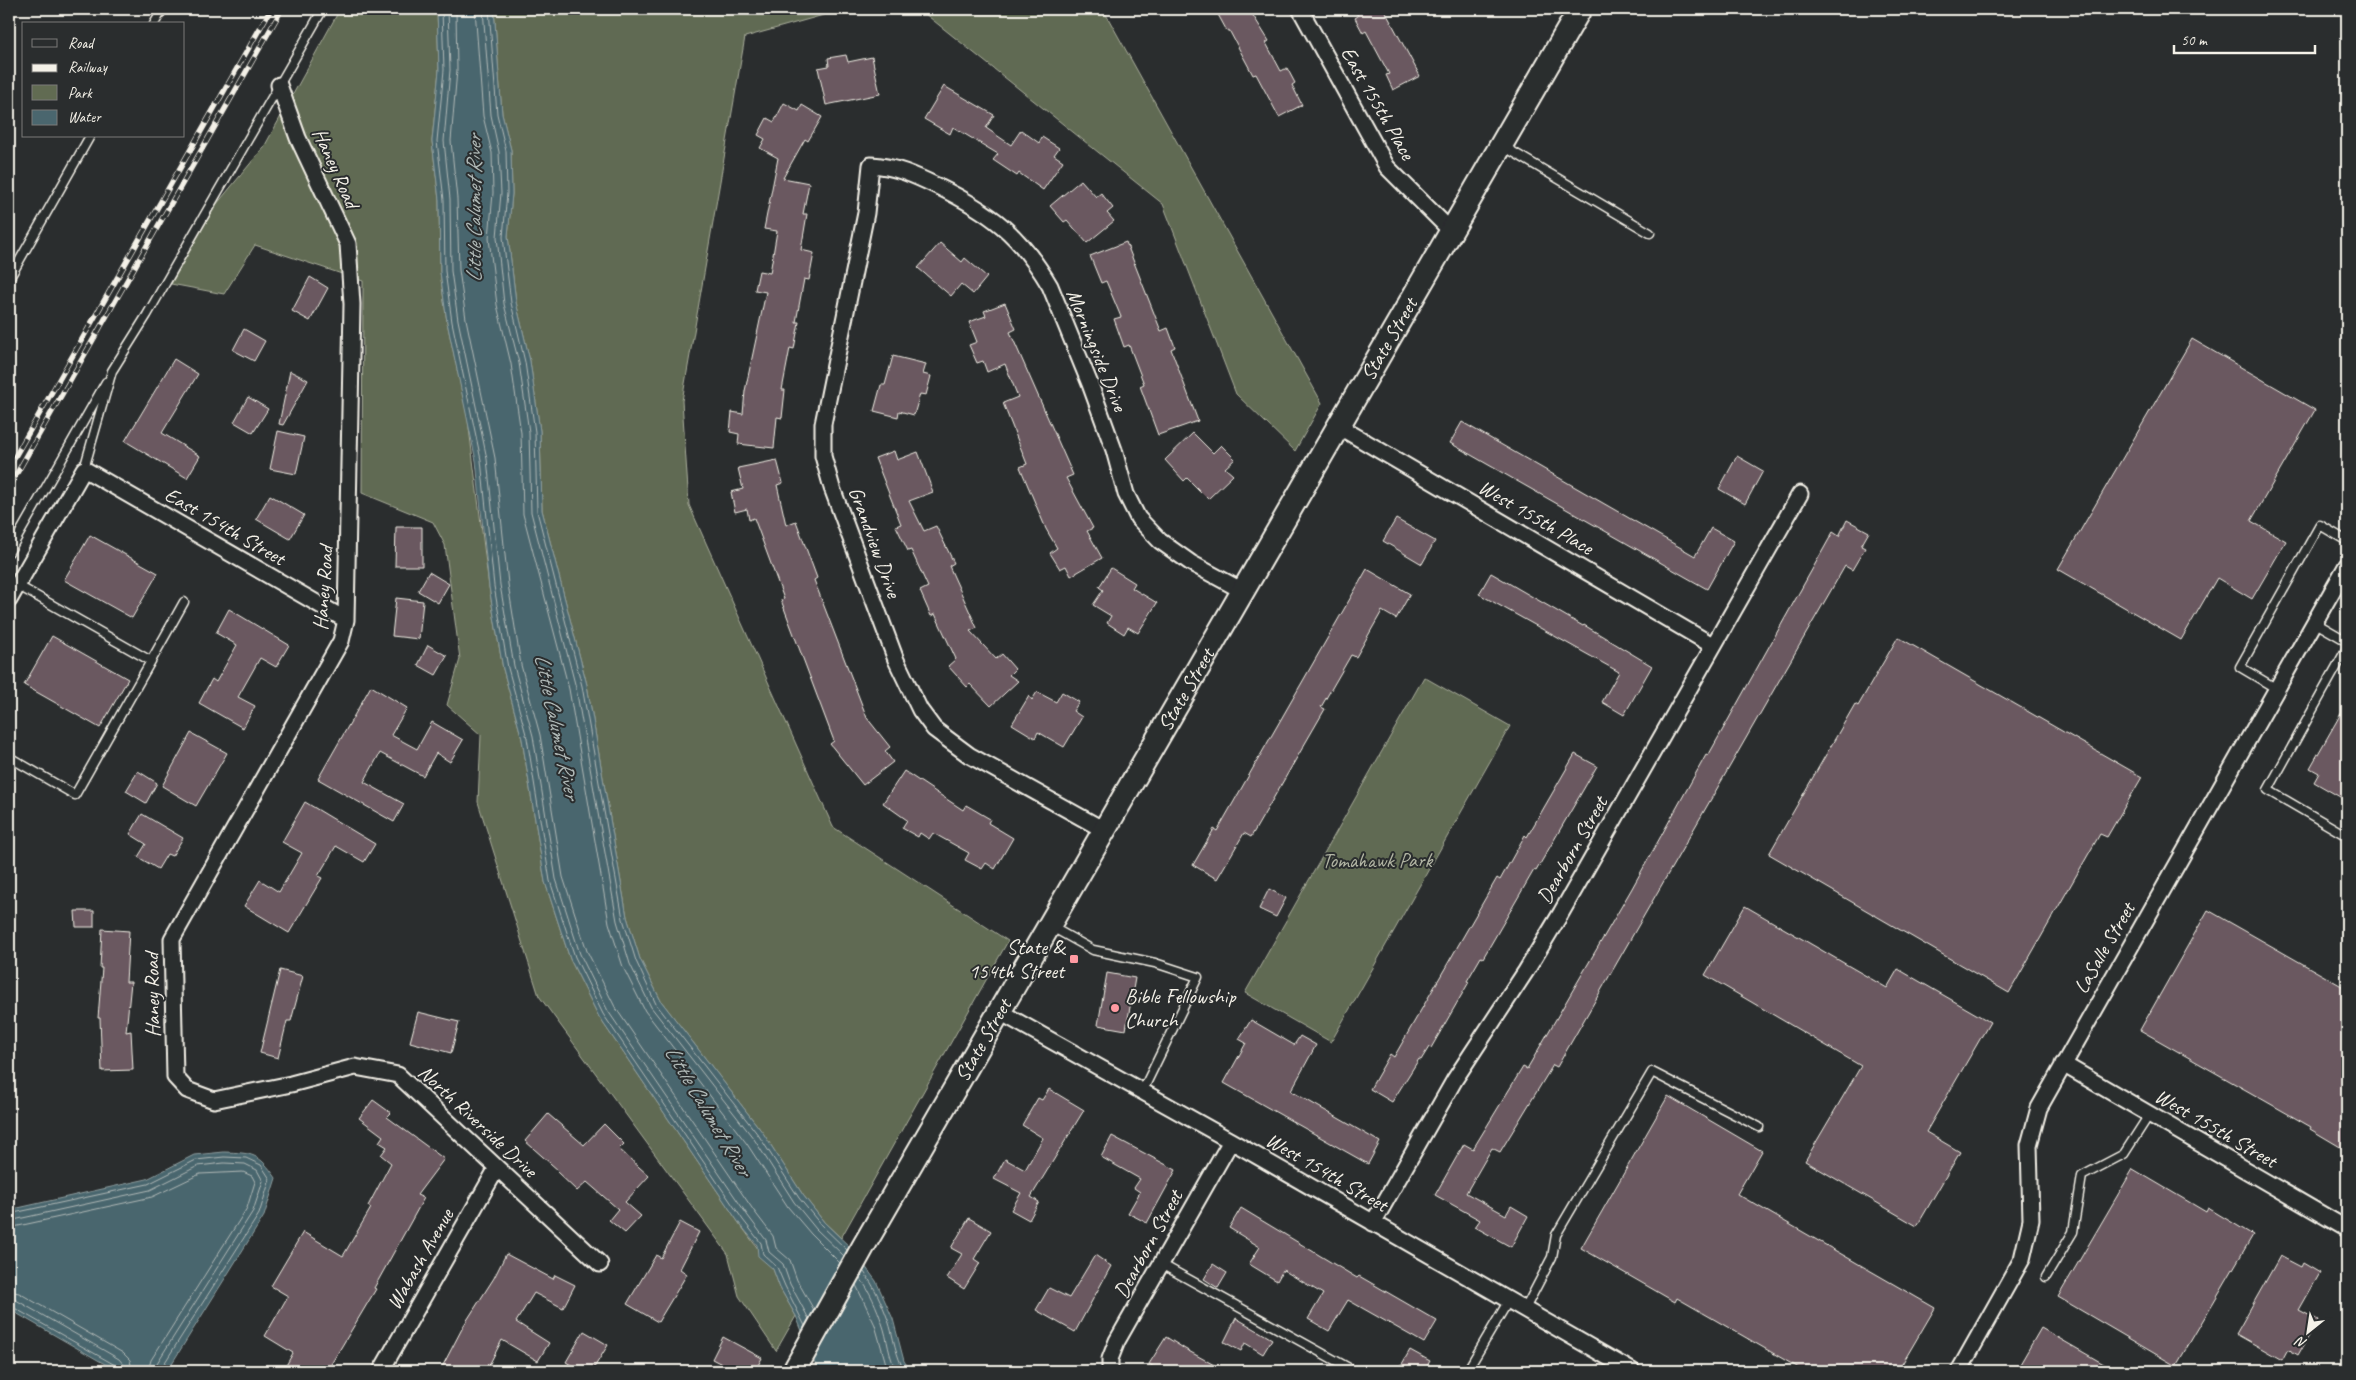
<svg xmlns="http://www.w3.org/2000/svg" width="2356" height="1380" font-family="Caveat,sans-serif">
  <rect width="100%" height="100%" fill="#2a2d2e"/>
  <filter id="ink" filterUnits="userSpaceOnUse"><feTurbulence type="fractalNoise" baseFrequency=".02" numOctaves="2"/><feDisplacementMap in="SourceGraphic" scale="10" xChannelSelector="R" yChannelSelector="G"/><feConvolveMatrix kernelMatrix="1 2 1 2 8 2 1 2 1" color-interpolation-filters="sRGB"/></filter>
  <g filter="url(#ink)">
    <path fill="#616b52" stroke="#aaae9d" d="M340 9H437L439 70 432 141 439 200 440 272 447 322 468 420 489 587 503 669 522 739 545 882 570 959 599 1017 739 1223 773 1269 780 1288 796 1316 776 1351 739 1296 728 1254 539 996 478 802 481 735 447 705 460 659 445 545 433 522 362 493 363 281 255 245 224 294 171 284 216 205 264 147Z
      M494 9H845L745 37 682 401 689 505 833 827 1008 941 841 1238 824 1222 803 1195 763 1133 661 1001 640 959 627 917 587 685 542 510 540 431 530 361 516 302 508 236 512 194 511 150 502 114Z
      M919 9H1103L1322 403 1295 451 1236 394 1163 204Z
      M1424 677 1510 726 1331 1042 1245 993Z"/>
    <path fill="#4a666e" stroke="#8e9e9f" d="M437 9H494L502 114 511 150 512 194 508 236 516 302 530 361 540 431 542 510 587 685 627 917 640 959 661 1001 763 1133 803 1195 824 1222 853 1250 876 1281 893 1319 904 1361 911 1371H818L796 1316 780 1288 773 1269 758 1256 757 1245 739 1223 599 1017 570 959 545 882 522 739 503 669 489 587 476 461 447 322 440 272 439 200 432 141 439 70Z
      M224 1152C252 1153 259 1153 276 1178L264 1216 169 1368 163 1371H117L9 1309V1210L147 1179 194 1155Z"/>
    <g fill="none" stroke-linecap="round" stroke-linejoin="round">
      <path stroke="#b0b9b7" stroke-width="1" d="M442 9 444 70 437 141 444 200 445 271 452 322 481 460 494 586 508 668 527 738 550 881 575 957 603 1014 743 1220 761 1243 763 1254 777 1267 785 1286 805 1326
        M448 9 450 70 444 141 450 199 451 271 458 320 487 459 500 585 514 666 533 736 556 879 580 954 608 1011 748 1216 766 1240 769 1252 783 1264 790 1284 809 1319
        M456 9 457 70 451 141 457 199 459 270 466 319 495 458 508 584 521 665 540 735 563 877 587 951 615 1007 754 1211 773 1236 776 1248 790 1260 797 1280 814 1310
        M475 9 483 116 492 153 493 193 489 238 497 305 511 364 521 433 523 514 569 689 609 923 623 967 645 1011 747 1144 788 1207 811 1234 840 1263
        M483 9 491 115 499 152 501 193 497 237 504 304 519 363 529 432 531 512 576 688 617 921 630 964 651 1007 754 1139 794 1202 816 1229 844 1256
        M489 9 497 114 506 151 507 193 503 237 511 303 525 362 535 432 537 511 582 686 623 919 636 961 656 1004 759 1136 799 1198 821 1225 847 1250
        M9 1214 148 1184 196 1160 224 1157 246 1158 261 1165 270 1179 259 1214 162 1367V1371
        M9 1221 150 1190 198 1166 224 1163 245 1164 257 1170 263 1181 253 1211 157 1363 155 1371
        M9 1228 152 1197 200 1174 243 1172 252 1176 255 1182 247 1208 151 1360 148 1371
        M864 1272C874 1286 882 1303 888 1320 894 1337 895 1356 905 1371
        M860 1278C870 1291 877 1308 882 1323 888 1339 888 1357 897 1371
        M856 1285 875 1325 888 1371
        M9 1291 19 1293 123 1353 130 1360 132 1371
        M9 1299 16 1300 119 1359 124 1365 125 1371
        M9 1305 115 1365 118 1371"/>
    </g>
    <path fill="#6b5960" stroke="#f4f1e8" d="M1215 9H1249L1269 41 1266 43 1281 71 1287 68 1295 83 1292 85 1302 105 1279 117 1256 74 1253 75 1229 30 1227 31Z
      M1354 9H1384L1420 76 1393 90 1386 75 1389 74 1366 31 1363 33 1355 18 1358 16Z
      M846 55 848 62 872 57 880 94 826 105 818 68 829 66 828 58Z
      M944 86 994 115 986 128 1011 145 1021 130 1039 143 1042 137 1059 148 1054 155 1063 161 1043 190 1019 173 1017 176 993 160 998 154 953 127 950 134 924 119Z
      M784 103 799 111 802 105 822 117 808 141 805 139 783 178 809 183 803 214H807L801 250 814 253 809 280 804 279 796 322H799L794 349 790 348 782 390H785L782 418 777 417 774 448 738 444 739 434 730 432 732 412 743 414 745 391 766 292 755 290 759 271 770 273 777 231 764 229 778 158 760 148 765 139 758 135 767 118 774 122Z
      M1081 180 1096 197 1101 193 1113 208 1107 213 1114 221 1087 243 1067 220 1064 222 1050 206Z
      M1126 242 1161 331 1168 328 1175 347 1171 349 1198 421 1158 435 1140 386 1144 384 1129 345 1124 347 1114 319 1121 317 1106 281 1101 283 1090 256Z
      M940 243 962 262 965 258 987 277 973 294 961 284 951 296 918 268Z
      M310 277 328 288 310 321 292 311Z
      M1005 303 1016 329 1010 332 1073 475 1066 478 1093 528 1087 531 1102 558 1071 576 1066 566 1060 569 1050 553 1057 548 1046 529 1020 467 1027 464 1003 403 1018 397 1005 364 987 372 983 361 977 363 969 345 977 342 969 322 986 316 984 311Z
      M244 329 265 341 254 361 233 350Z
      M2192 339 2315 410 2251 521 2286 541 2252 599 2217 578 2181 640 2058 569Z
      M893 356 926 364 923 374 931 376 926 395 920 394 914 415 899 411 898 417 874 411 881 385H885Z
      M174 359 198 374 162 433 200 456 187 478 125 441Z
      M290 371 308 380 283 425 279 424Z
      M248 397 268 409 253 433 234 422Z
      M1462 422 1695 556 1711 528 1734 541 1707 589 1450 443Z
      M278 431 304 437 296 474 270 469Z
      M1193 433 1213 453 1221 445 1235 459 1225 468 1233 475 1208 499 1187 478 1184 481 1165 460Z
      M894 451 897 460 918 452 933 492 909 501 924 531 936 526 954 563 949 566 977 628 970 631 996 659 1002 654 1015 669 1009 675 1018 681 991 706 970 684 967 687 948 666 956 659 935 614 931 616 920 591 928 587 911 550 908 551 896 526 901 524 875 458Z
      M1737 456 1763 471 1745 504 1719 489Z
      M777 460 783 483 777 485 786 525 796 521 817 578 814 580 867 718 890 747 885 751 893 762 863 785 830 744 834 741 781 600 784 599 754 518 749 520 747 509 735 512 731 492 743 489 738 468Z
      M270 495 304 515 290 539 256 519Z
      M1396 519 1435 541 1422 564 1383 541Z
      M1847 520 1869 532 1861 546 1865 548 1852 570 1845 566 1557 1067 1553 1065 1500 1152 1492 1148 1466 1193 1506 1215 1511 1206 1528 1216 1511 1247 1475 1227 1480 1220 1435 1195 1464 1144 1473 1149 1523 1067 1527 1069 1631 890 1706 755 1708 756 1833 532 1839 536Z
      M396 527H422V566H395Z
      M90 535 158 573 132 618 64 580Z
      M1111 568 1135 583 1132 588 1157 603 1138 633 1128 627 1124 634 1107 623 1111 616 1093 605 1103 590 1099 587Z
      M1367 569 1410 594 1396 619 1382 611 1356 657 1351 655 1321 707 1325 709 1251 837 1244 833 1217 879 1193 865 1214 829 1217 831Z
      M429 572 449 584 438 603 418 591Z
      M1491 573 1583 626 1584 625 1652 666 1624 715 1602 702 1619 672 1479 594Z
      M396 598 423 601 419 639 392 636Z
      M229 609 289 645 276 667 260 658 238 697 255 706 243 728 199 703 212 679 216 682 237 645 216 633Z
      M52 636 128 679 100 728 24 685Z
      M1898 637 2142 777 2107 837 2100 834 2009 993 1769 854 1855 704 1858 706Z
      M428 645 447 656 436 675 418 665Z
      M371 686 407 708 391 735 417 749 432 722 463 740 450 762 436 753 423 776 380 753 364 782 404 804 394 822 318 779Z
      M1037 692 1056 702 1062 692 1079 702 1073 711 1082 717 1064 747 1038 732 1035 738 1012 724 1029 696 1032 700Z
      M2347 703V801L2314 782 2319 773 2310 768Z
      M191 733 227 753 196 806 162 786Z
      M1575 754 1597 766 1536 871 1534 870 1483 958 1481 957 1467 981 1469 982 1431 1048 1429 1047 1421 1060 1419 1059 1392 1102 1370 1089 1390 1054 1394 1057 1497 878 1500 880 1525 835 1527 837Z
      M138 771 157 783 146 803 126 791Z
      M904 771 963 810 966 805 990 819 988 823 1013 838 995 869 986 863 982 869 965 860 969 853 933 833 929 839 920 833 918 837 902 828 907 820 883 803Z
      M305 802 375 844 364 862 336 846 318 876 322 878 289 933 244 906 260 880 279 892 302 853 282 842Z
      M142 814 183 838 172 856 167 854 158 869 138 857 146 844 130 834Z
      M1269 889 1286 898 1276 917 1259 909Z
      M1745 906 1887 988 1898 969 1990 1022 1926 1132 1960 1152 1917 1226 1805 1161 1861 1066 1705 975Z
      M2208 910 2347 989V1151L2310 1129 2311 1127 2140 1030Z
      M75 911H94V927H76Z
      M102 929 129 931 126 982H131L126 1032 131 1031 133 1070 102 1071 100 1018H98L102 968H100Z
      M280 970 303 976 291 1021H287L278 1058 260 1053Z
      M1107 973 1135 978 1126 1030 1098 1025Z
      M418 1012 459 1022 451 1053 410 1042Z
      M1251 1020 1294 1045 1300 1036 1316 1045 1291 1091 1380 1142 1368 1164 1224 1083 1246 1043 1239 1039Z
      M1049 1089 1084 1110 1031 1197 1039 1202 1029 1220 1011 1210 1021 1193 994 1179 1005 1159 1025 1170 1043 1138 1022 1125 1038 1098 1042 1100Z
      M1668 1096 1762 1151 1737 1194 1935 1308 1898 1371H1804L1677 1298 1675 1302 1581 1248Z
      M373 1100 391 1113 387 1117 444 1159 417 1195 424 1198 374 1288 376 1289 327 1371H283L293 1353 265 1336 288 1296 271 1286 303 1232 343 1256 371 1208 368 1206 391 1163 381 1155 387 1147 379 1142 383 1136 359 1118Z
      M548 1114 584 1145 604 1124 624 1144 619 1149 649 1176 625 1202 641 1216 625 1233 609 1220 618 1209 587 1182 577 1191 557 1172 559 1171 525 1141Z
      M1112 1136 1176 1170 1147 1223 1128 1213 1140 1192 1134 1188 1140 1179 1101 1157Z
      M2133 1169 2206 1212 2208 1208 2253 1235 2176 1366 2058 1297Z
      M1241 1208 1357 1278 1359 1276 1437 1321 1424 1343 1348 1300 1329 1331 1308 1319 1323 1294 1283 1270 1277 1281 1249 1264 1260 1247 1229 1228Z
      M969 1218 991 1231 974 1259 980 1263 964 1289 947 1278 962 1254 951 1248Z
      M680 1222 699 1232 680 1269 687 1274 658 1322 627 1304 656 1255 661 1258Z
      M506 1254 553 1279 555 1275 575 1285 563 1308 534 1293 516 1322 549 1343 538 1361 502 1340 486 1371H440L464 1325 494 1278Z
      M1095 1255 1111 1266 1075 1332 1036 1310 1049 1288 1069 1298Z
      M2280 1256 2301 1267 2303 1263 2320 1273 2299 1310 2318 1320 2298 1355 2288 1349 2282 1360 2236 1334Z
      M1213 1264 1227 1273 1218 1288 1204 1279Z
      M1236 1318 1272 1339 1263 1354 1245 1343 1241 1351 1224 1342Z
      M2041 1328 2116 1371H2016Z
      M584 1331 608 1345 592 1371H581L566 1362Z
      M723 1337 762 1358 755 1371H735L712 1359Z
      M1166 1337 1185 1349 1225 1371H1161L1149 1364Z
      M1410 1350 1430 1361 1424 1371H1398Z"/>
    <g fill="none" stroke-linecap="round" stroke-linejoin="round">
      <defs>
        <path id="service" d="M154 24 163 9
          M1503 146 1650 233
          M9 279 90 136
          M84 469 112 371 147 315 323 9
          M9 552 106 382
          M17 585 151 661 184 602
          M2314 622 2347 641
          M2347 648 2268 790 2347 836
          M2277 689 2240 667 2320 525 2347 541
          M9 757 75 795 151 661
          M1050 926 1093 950 1155 963 1198 977 1142 1092
          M1161 1264 1349 1368
          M2046 1277 2073 1232 2082 1176 2124 1154 2149 1115
          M1525 1309 1552 1257 1556 1235 1652 1072 1759 1127
          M1467 1371 1509 1300"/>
        <path id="minor" d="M1300 9 1387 167 1451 231
          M279 85 298 138 348 244 352 304 346 620 341 641 172 939 175 1077 187 1090 214 1100 291 1084 355 1067 398 1075 600 1264
          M1338 426 1712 645
          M9 600 84 469 346 620
          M1104 830 969 755 934 729 920 710 896 660 832 488 823 456V424L866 213 871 165C895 166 916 176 937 186 990 212 1019 233 1050 286L1090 384 1114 450 1126 494 1138 518 1160 541 1191 563 1243 591
          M1000 1012 1231 1141 1632 1371
          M2063 1064 2347 1229
          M1373 1223 1455 1079 1526 971 1561 913 1800 494
          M381 1371 497 1168
          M1110 1371V1359L1117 1341 1231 1141
          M1959 1371 2022 1259 2031 1220 2029 1145 2039 1108 2347 565"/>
        <g id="secondary">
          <path id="s1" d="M794 1371 863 1247 1580 9"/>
        </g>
      </defs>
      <use href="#service" stroke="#f4f1e8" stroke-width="11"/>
      <use href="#minor" stroke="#f4f1e8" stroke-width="19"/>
      <use href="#secondary" stroke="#f4f1e8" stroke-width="26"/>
      <use href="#service" stroke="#2a2d2e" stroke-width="8"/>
      <use href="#minor" stroke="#2a2d2e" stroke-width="15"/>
      <use href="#secondary" stroke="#2a2d2e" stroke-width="22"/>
      <defs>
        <path id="rail" d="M9 467 271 9
          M9 487 282 9"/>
      </defs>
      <use href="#rail" stroke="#f4f1e8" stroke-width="5.5"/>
      <use href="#rail" stroke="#2a2d2e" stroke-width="4" stroke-dasharray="11" stroke-linecap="butt"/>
    </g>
  </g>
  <g fill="#ff9aa2" stroke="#2a2d2e" stroke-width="2">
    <rect x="1069" y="954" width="10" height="10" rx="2.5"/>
    <circle cx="1115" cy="1008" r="5"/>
  </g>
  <g text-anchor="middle" stroke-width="4" stroke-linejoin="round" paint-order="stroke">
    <g font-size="21" fill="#f4f1e8" stroke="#2a2d2e">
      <text transform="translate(1378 103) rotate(60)" y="7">East 155th Place</text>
      <text transform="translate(336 168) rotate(66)" y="7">Haney Road</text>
      <text dy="7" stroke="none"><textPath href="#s1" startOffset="1191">State Street</textPath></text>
      <text transform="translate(1097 350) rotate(68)" y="7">Morningside Drive</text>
      <text transform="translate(1536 517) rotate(30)" y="7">West 155th Place</text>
      <text transform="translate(225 526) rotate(30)" y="7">East 154th Street</text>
      <text transform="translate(875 542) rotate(70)" y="7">Grandview Drive</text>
      <text transform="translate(323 588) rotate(-86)" y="7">Haney Road</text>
      <text dy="7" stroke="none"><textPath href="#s1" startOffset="786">State Street</textPath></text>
      <text transform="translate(1572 850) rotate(-60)" y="7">Dearborn Street</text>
      <text transform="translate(2104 948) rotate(-60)" y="7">LaSalle Street</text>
      <text transform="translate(152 995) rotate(-91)" y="7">Haney Road</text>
      <text dy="7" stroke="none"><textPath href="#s1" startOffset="381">State Street</textPath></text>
      <text transform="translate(478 1121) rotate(43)" y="7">North Riverside Drive</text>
      <text transform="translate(2216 1128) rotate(30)" y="7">West 155th Street</text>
      <text transform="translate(1327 1172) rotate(30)" y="7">West 154th Street</text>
      <text transform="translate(1148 1244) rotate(-61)" y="7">Dearborn Street</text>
      <text transform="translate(420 1259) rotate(-60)" y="7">Wabash Avenue</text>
    </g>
    <g font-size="21" fill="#b2b5a4" stroke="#2a2d2e">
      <text x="1377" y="867">Tomahawk Park</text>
    </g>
    <g font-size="21" fill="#f4f1e8" stroke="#2a2d2e" text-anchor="end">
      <text x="1064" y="954">State &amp;<tspan x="1064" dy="24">154th Street</tspan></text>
      <text x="1125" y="1003" text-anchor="start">Bible Fellowship<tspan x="1125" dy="24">Church</tspan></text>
    </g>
    <g font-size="22" font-style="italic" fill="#b0b9b7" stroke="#2a2d2e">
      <text transform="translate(473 209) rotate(-90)" y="8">Little Calumet River</text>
      <text transform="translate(558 726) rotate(78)" y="8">Little Calumet River</text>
      <text transform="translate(709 1110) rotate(59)" y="8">Little Calumet River</text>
    </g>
  </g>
  <rect width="2356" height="1380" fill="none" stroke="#2a2d2e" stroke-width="30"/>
  <rect x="15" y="15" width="2326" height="1350" fill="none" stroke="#f4f1e8" stroke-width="2" filter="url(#ink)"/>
  <rect x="22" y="22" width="162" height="115" fill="#2a2d2e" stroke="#7b7b78"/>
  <rect x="32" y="39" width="25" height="8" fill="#2a2d2e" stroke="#7b7b78"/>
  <text x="68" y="48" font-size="15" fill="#f4f1e8">Road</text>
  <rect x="32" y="64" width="25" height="8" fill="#f4f1e8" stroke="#7b7b78"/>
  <text x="68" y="72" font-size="15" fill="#f4f1e8">Railway</text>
  <rect x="32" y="85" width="25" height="15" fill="#616b52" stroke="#7b7b78"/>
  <text x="68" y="98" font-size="15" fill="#f4f1e8">Park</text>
  <rect x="32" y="110" width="25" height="15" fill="#4a666e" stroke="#7b7b78"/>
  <text x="68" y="122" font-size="15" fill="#f4f1e8">Water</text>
  <g transform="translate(2308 1332) rotate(210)" stroke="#2a2d2e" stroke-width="4" paint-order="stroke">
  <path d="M0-4L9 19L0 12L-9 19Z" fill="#f4f1e8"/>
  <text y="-8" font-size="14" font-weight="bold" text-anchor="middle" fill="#f4f1e8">N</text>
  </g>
  <path d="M2174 45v8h141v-8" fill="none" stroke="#f4f1e8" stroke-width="2.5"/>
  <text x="2181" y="45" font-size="15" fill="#f4f1e8" stroke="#2a2d2e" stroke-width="4" paint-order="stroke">50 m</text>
</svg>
